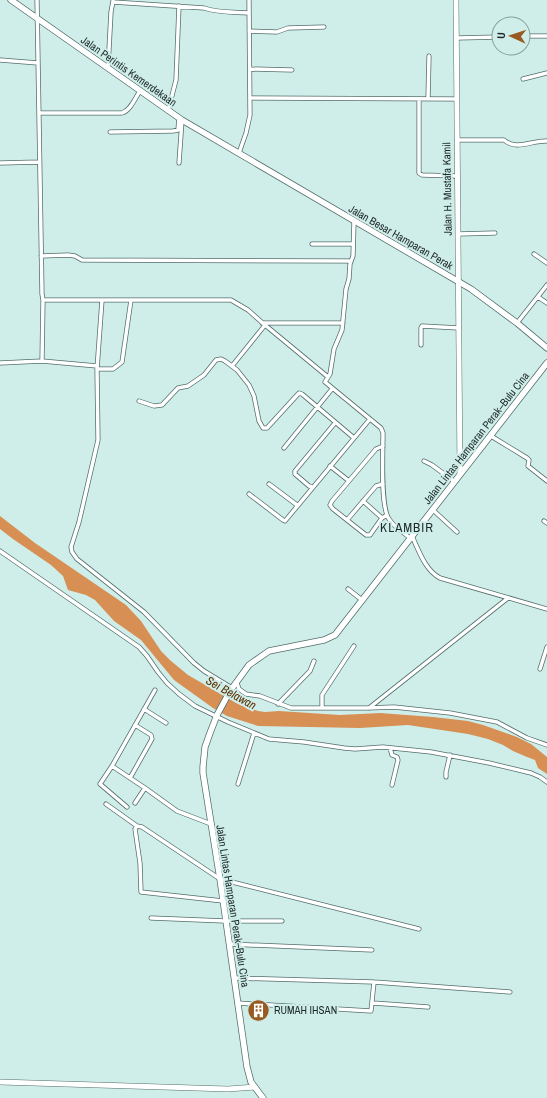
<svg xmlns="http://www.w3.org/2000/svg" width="547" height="1098" font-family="'Archivo Narrow',sans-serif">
  <rect width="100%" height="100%" fill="#cfeeea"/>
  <path fill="#d78f54" d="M0 516 35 543 126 605 141 621 161 651 171 661 188 675 238 704 258 711 265 712 279 711 340 715 380 713 433 717 468 721 483 725 517 737 531 744 547 757V774L538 768 535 760 527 757 513 751 503 745 488 739 468 734 408 725 360 728 258 726 227 716 213 708 174 680 141 640 114 621 95 600 86 595 68 590 63 576 51 565 13 539 0 529Z"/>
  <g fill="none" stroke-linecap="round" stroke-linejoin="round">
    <defs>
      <path id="street" d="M37 0 42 294 43 300 42 361
        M113 2 204 8C219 13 233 12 249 13
        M249 31 277 32 288 28 324 27
        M523 36H547
        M457 38 499 37
        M0 60 38 63
        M108 68 111 12 113 1
        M250 69 292 70
        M523 79 547 73
        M250 98 457 99
        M419 99V173L422 175 457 176
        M428 99 429 56
        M168 111 176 80 179 6
        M39 113H122C131 110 135 98 140 91
        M110 132 173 131 178 130 179 118
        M457 140H504C516 151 533 140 547 141
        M239 153 246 133 250 115 249 0
        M0 163 39 162
        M179 163 182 120
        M354 221 353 256 350 264 349 279 346 289 342 330 334 349 330 374 325 382 381 428 383 433C383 451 380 506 389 519 394 527 403 532 410 538
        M458 234 495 233
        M312 244H353
        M534 254 547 263
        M41 256 68 255 75 256 82 260 351 261
        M538 297 547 303
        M43 300H231L248 310 265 325 328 377
        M102 300 97 369 98 440 79 522 71 547 72 552 77 559 144 612 194 663 204 671 232 688
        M262 323H343
        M517 323 547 285
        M421 345V328L422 326 459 328
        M0 363 42 361 97 366
        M232 366 265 325
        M97 369H113L122 362 131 300
        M139 401 154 406 162 405 178 388 188 386 204 375 216 360 221 359 225 361 237 370 249 385 254 396 259 421 263 428H267L299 393 302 394 354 438
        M491 436 527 458 529 460 528 466 547 481
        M383 446 376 449 332 501 330 505 333 509 366 535H370L382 518 387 515
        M284 448 332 389
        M424 461 432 465 455 482
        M330 466 349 481
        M269 484 297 505
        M312 487 309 486 295 474V471L335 423
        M249 494 283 520 285 521 370 419
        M363 501 382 518
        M433 510 457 532
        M347 520 376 486 383 484
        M544 521 547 523
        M412 536C419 551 425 570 440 578L547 609
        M0 551 139 647 147 656 158 672 167 683 179 694 195 706 228 722 269 739 304 742 344 748 355 749 383 747 431 752 489 763 531 773 540 777 547 782
        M348 589 362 600
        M540 669 547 647
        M237 683 239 689 246 694 260 696 291 708H368L394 707 450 713 497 722 527 738 547 745
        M278 704 310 671 314 661
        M322 708V695L354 646
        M369 708 508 598
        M144 709 166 723
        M390 748 392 755 397 757 398 760 392 785
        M112 766 155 690
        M446 777V772L450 755
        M130 778 152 739 151 735 135 725
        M238 784 254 733
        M135 803 145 788
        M106 804 137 826 142 827 220 879 419 929
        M127 807 100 784 112 766 145 788 177 811 211 824
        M137 826 135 829 140 863 141 892 223 901
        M151 918 225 921H282
        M229 944 372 950
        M234 978 374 982 510 992
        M237 1003 371 1011 374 982
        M373 1003 428 1007"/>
      <path id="secondary" d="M456 0 460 474
        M0 1082 228 1089 255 1087"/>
      <path id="primary" d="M11 0 182 120 471 289 517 323 547 348
        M263 1098 251 1082 247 1067 220 879 203 773V767L205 747 210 733 217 715 230 691 249 665 269 651 324 640 335 635 547 363"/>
    </defs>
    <use href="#street" stroke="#526e6b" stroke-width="5"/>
    <use href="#secondary" stroke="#526e6b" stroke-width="6"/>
    <use href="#primary" stroke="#526e6b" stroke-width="7"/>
    <use href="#street" stroke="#fff" stroke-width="3.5"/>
    <use href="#secondary" stroke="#fff" stroke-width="5"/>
    <use href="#primary" stroke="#fff" stroke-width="5.5"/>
  </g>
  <defs>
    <symbol id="building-disc" viewBox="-11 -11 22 22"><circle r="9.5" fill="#985a20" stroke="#cfeeea"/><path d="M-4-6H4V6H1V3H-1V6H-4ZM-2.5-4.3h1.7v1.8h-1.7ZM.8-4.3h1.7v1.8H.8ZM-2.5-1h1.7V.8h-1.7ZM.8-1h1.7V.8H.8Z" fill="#fff"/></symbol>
  </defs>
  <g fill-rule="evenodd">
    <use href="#building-disc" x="246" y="998" width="25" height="25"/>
  </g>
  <g text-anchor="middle" stroke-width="4" stroke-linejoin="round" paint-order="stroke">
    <g font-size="11" fill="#1e2928" stroke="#cfeeea">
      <text transform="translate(129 71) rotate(35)" y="4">Jalan Perintis Kemerdekaan</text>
      <text transform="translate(447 189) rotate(-91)" y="4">Jalan H. Mustafa Kamil</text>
      <text transform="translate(401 237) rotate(30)" y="4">Jalan Besar Hamparan Perak</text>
      <text transform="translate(476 438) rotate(-52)" y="4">Jalan Lintas Hamparan Perak–Bulu Cina</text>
      <text transform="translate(233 906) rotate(81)" y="4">Jalan Lintas Hamparan Perak–Bulu Cina</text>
    </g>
    <g font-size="11" fill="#1e2928" stroke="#cfeeea" text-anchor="start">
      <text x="274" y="1014">RUMAH IHSAN</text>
    </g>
    <g font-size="12" font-style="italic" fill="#5e3000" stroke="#cfeeea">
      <text transform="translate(231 693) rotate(29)" y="4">Sei Belawan</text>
    </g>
    <g font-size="13" letter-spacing="1" fill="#1e2928" stroke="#cfeeea">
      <text x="407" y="532">KLAMBIR</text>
    </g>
  </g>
  <g transform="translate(511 36) rotate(273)"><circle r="19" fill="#cfeeea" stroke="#889f9c"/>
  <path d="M0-3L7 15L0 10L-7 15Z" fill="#985a20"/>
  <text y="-6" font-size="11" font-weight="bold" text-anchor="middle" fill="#1e2928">U</text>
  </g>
</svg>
